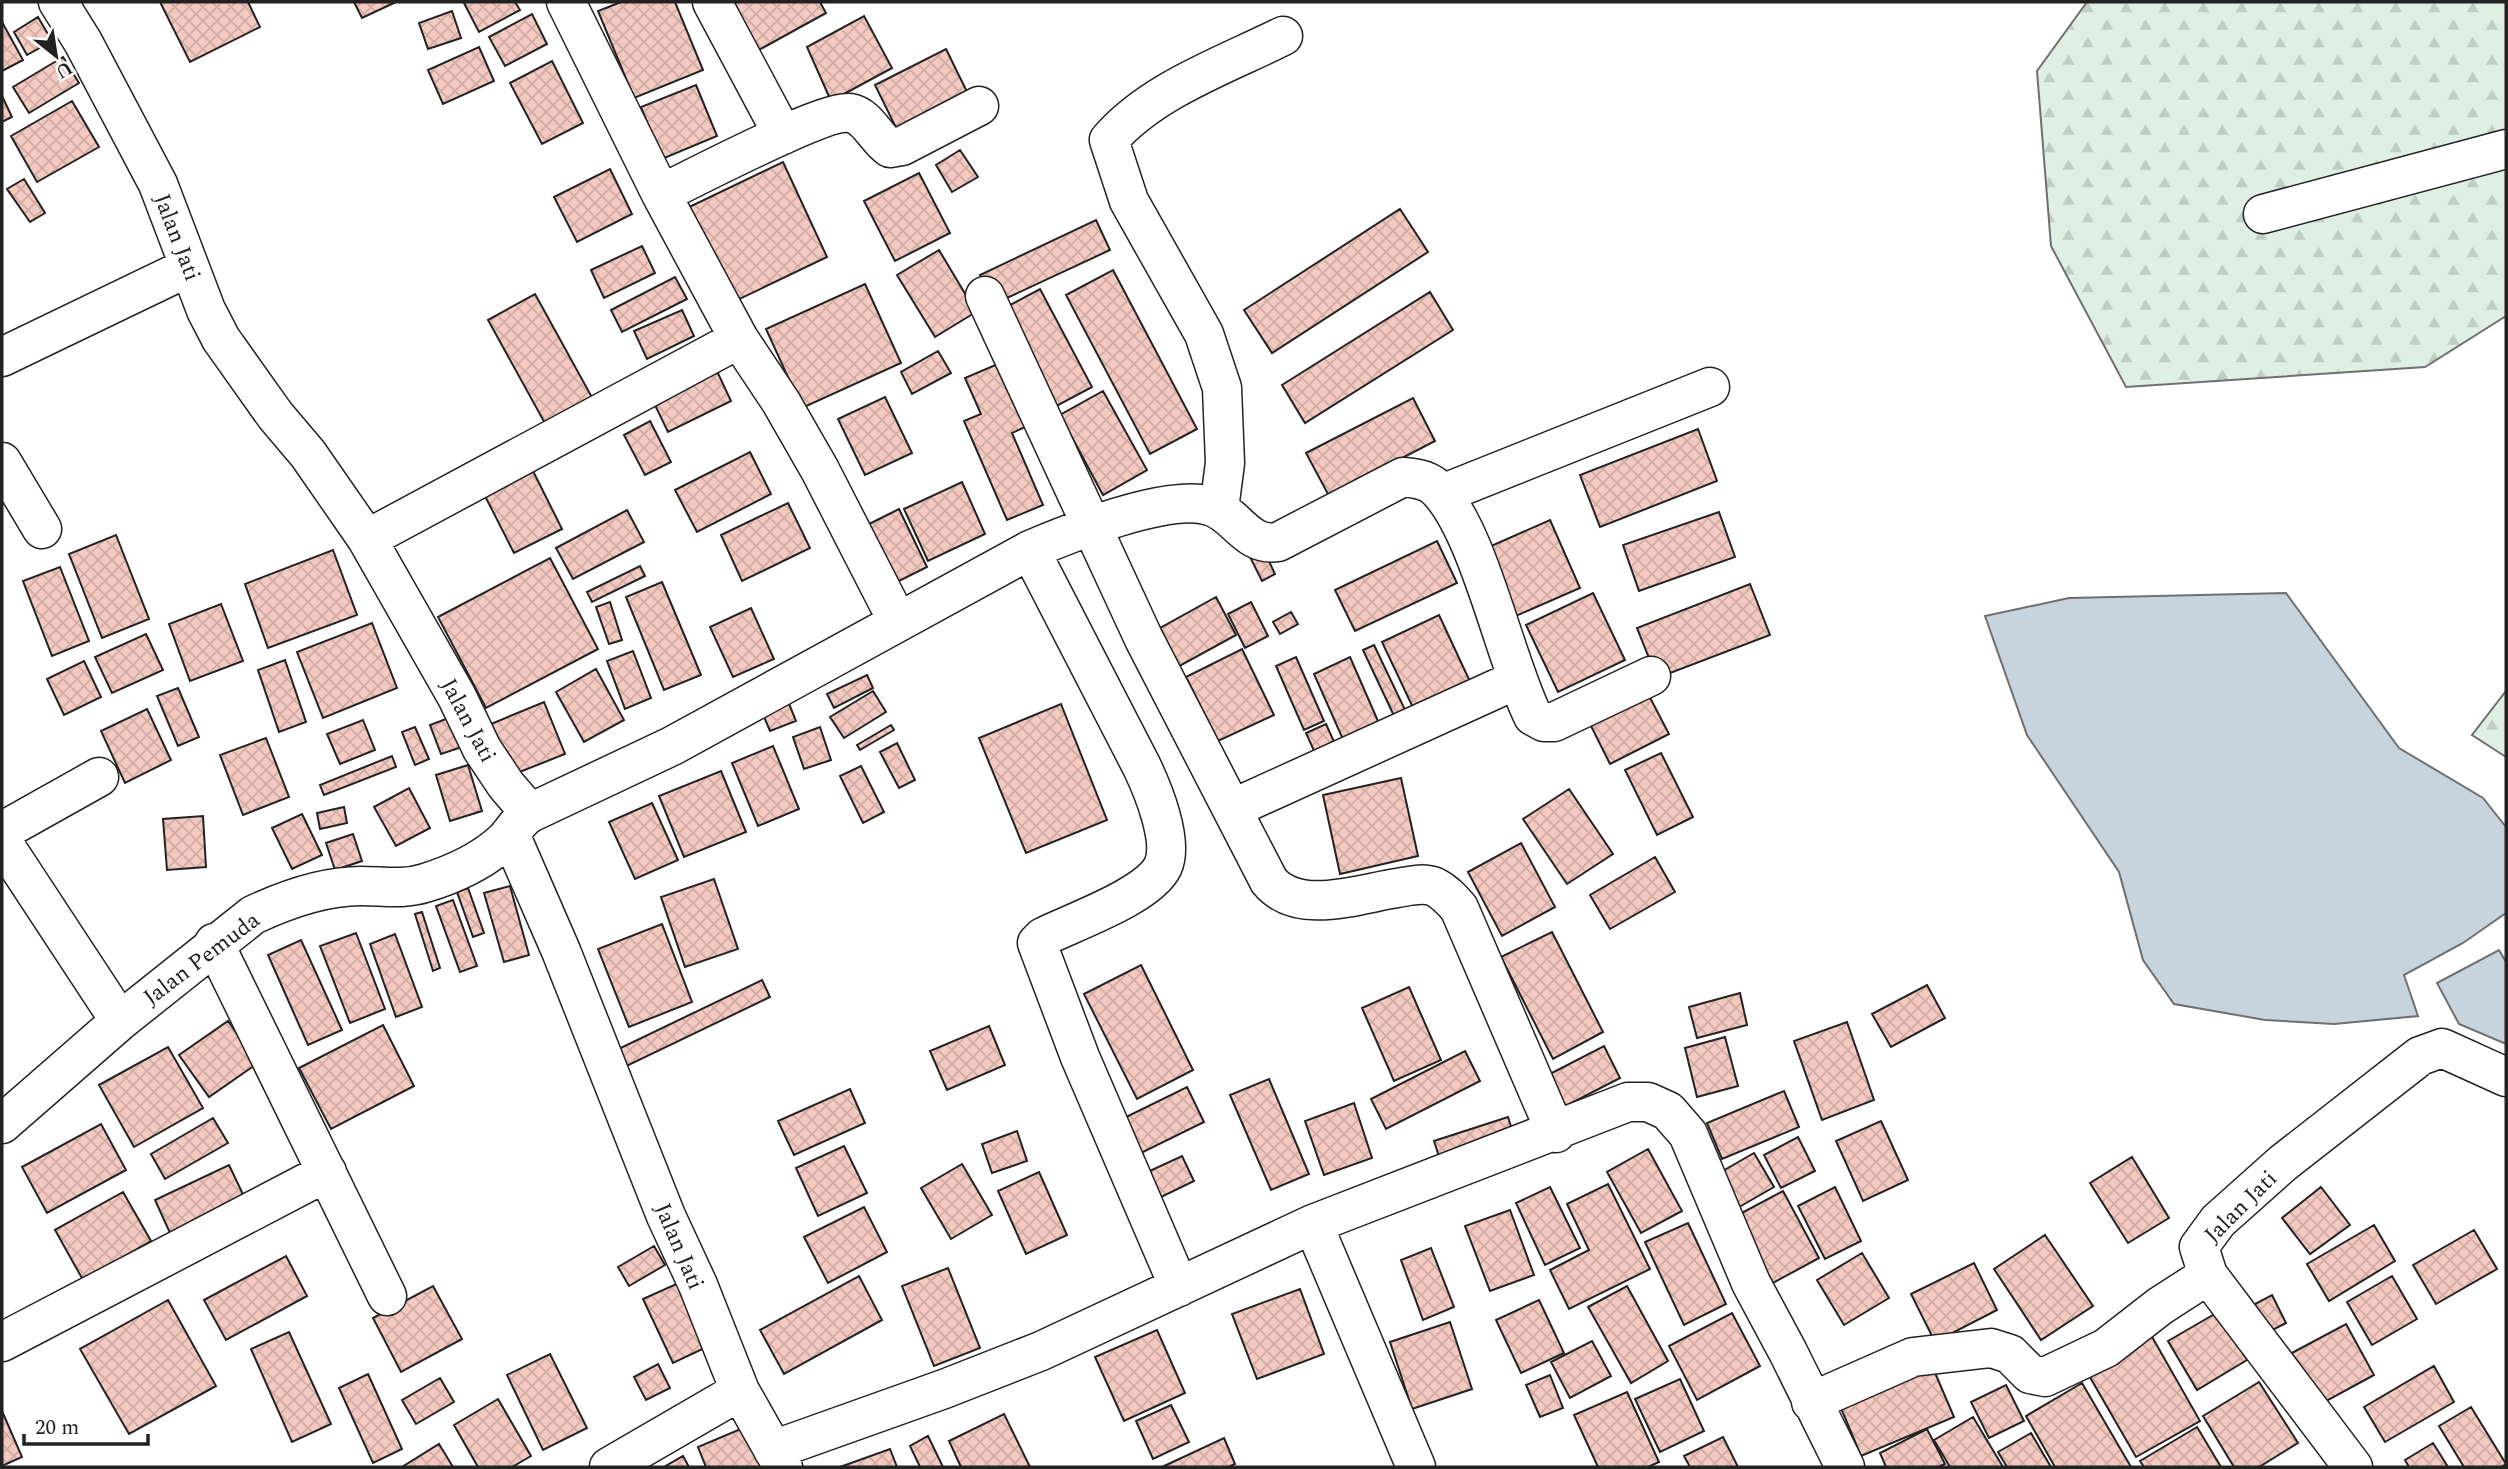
<svg xmlns="http://www.w3.org/2000/svg" width="2508" height="1469" font-family="Spectral,serif">
  <defs>
    <pattern id="forest-firs" width="22" height="20" patternUnits="userSpaceOnUse" patternTransform="scale(1.75)"><rect width="22" height="20" fill="#e0efe3"/><path d="M5 1l3.5 6h-7zM16 11l3.5 6h-7z" fill="#c0cdc2"/></pattern>
    <pattern id="building-cross-hatch" width="8" height="8" patternUnits="userSpaceOnUse" patternTransform="scale(1.75)"><rect width="8" height="8" fill="#f3c9c0"/><path d="M0 0l8 8M0 8l8-8" fill="none" stroke="#d0aca5"/></pattern>
  </defs>
  <rect width="100%" height="100%" fill="#fff"/>
  <path fill="url(#forest-firs)" stroke="#6f6f6f" stroke-width="2" d="M2087 2H2506V316L2425 367 2126 387 2051 246 2037 71Z
    M2506 691V757L2472 735Z"/>
  <path fill="#c7d3dd" stroke="#6f6f6f" stroke-width="2" d="M2286 593 2399 748 2483 798 2506 827V913L2463 943 2404 975 2418 1016 2334 1024 2265 1020 2174 1004 2143 960 2119 872 2027 735 1985 616 2069 598Z
    M2499 950 2506 962V1044L2459 1024 2437 983Z"/>
  <path fill="url(#building-cross-hatch)" stroke="#222" stroke-width="2" d="M160 2H248L260 27 190 62Z
    M354 2H396L362 18Z
    M467 2H515L520 10 479 32 464 3Z
    M621 2H675L703 70 634 98 598 11Z
    M730 2H820L826 13 757 51Z
    M452 11 461 38 428 49 419 23Z
    M532 14 547 44 505 66 489 37Z
    M864 16 892 68 831 101 807 47Z
    M38 17 52 41 27 55 14 32Z
    M2 22 23 60 2 71Z
    M479 47 494 81 443 104 428 70Z
    M946 49 972 102 901 138 875 85Z
    M63 57 79 83 29 113 13 87Z
    M552 61 583 123 542 144 510 83Z
    M696 85 717 136 662 159 641 107Z
    M2 96 12 117 2 122Z
    M72 101 99 147 37 182 11 136Z
    M960 150 978 177 952 192 936 165Z
    M783 162 827 257 727 305 683 210Z
    M610 169 632 214 577 242 554 197Z
    M919 173 950 233 895 261 864 201Z
    M24 179 45 213 30 222 7 189Z
    M1400 209 1428 252 1272 353 1244 310Z
    M1096 220 1110 250 994 304 980 275Z
    M642 246 655 273 604 298 591 270Z
    M939 250 976 312 935 337 897 275Z
    M1113 270 1197 429 1150 454 1066 295Z
    M675 277 687 299 622 332 611 310Z
    M865 284 901 363 802 408 766 329Z
    M1040 289 1092 387 1049 410 997 312Z
    M1430 292 1453 330 1305 423 1282 385Z
    M535 294 594 401 547 427 488 320Z
    M682 310 694 336 647 359 634 331Z
    M938 351 951 373 912 394 901 372Z
    M1007 360 1034 423 1012 433 1043 505 1007 520 964 421 981 414 965 378Z
    M716 369 731 401 668 432 653 401Z
    M1103 391 1147 470 1103 495 1060 415Z
    M885 397 912 453 865 475 838 419Z
    M1413 398 1435 441 1329 496 1306 453Z
    M650 421 671 462 645 475 624 435Z
    M1698 429 1717 481 1600 527 1580 475Z
    M750 452 771 494 697 532 675 490Z
    M532 469 562 529 514 553 484 494Z
    M962 482 985 534 928 561 904 509Z
    M788 503 810 548 742 581 721 535Z
    M899 509 927 567 885 588 857 530Z
    M627 510 644 542 573 579 556 548Z
    M1719 512 1735 557 1639 591 1623 545Z
    M1550 520 1580 588 1511 618 1482 550Z
    M116 535 149 619 102 638 69 554Z
    M1437 541 1457 583 1355 631 1335 590Z
    M1261 544 1275 574 1262 581 1247 551Z
    M333 550 357 615 268 648 245 584Z
    M550 558 598 649 486 708 438 617Z
    M640 566 645 576 592 602 587 592Z
    M60 567 89 641 52 656 23 581Z
    M662 582 701 675 664 690 626 597Z
    M1750 584 1770 635 1657 678 1637 628Z
    M1593 593 1625 660 1558 692 1526 625Z
    M1216 597 1236 635 1165 674 1144 637Z
    M610 602 622 640 609 644 596 607Z
    M1251 602 1268 636 1245 648 1228 614Z
    M221 604 243 661 190 681 169 624Z
    M751 608 774 659 733 677 710 627Z
    M1291 612 1298 624 1280 634 1273 622Z
    M1439 615 1473 688 1416 714 1382 642Z
    M372 623 397 688 323 718 297 652Z
    M146 634 163 670 112 693 95 657Z
    M1374 645 1407 714 1396 720 1363 650Z
    M1242 649 1274 715 1218 741 1186 677Z
    M633 651 651 698 625 709 607 661Z
    M1296 657 1324 721 1304 730 1276 666Z
    M1350 657 1381 728 1345 744 1314 674Z
    M285 660 306 722 279 732 258 670Z
    M84 661 101 697 64 715 47 679Z
    M596 669 624 720 584 742 556 692Z
    M867 675 873 688 834 708 827 694Z
    M1644 686 1669 734 1610 764 1586 716Z
    M178 688 199 737 178 746 157 696Z
    M873 691 886 712 844 738 830 717Z
    M785 694 796 721 770 731 759 705Z
    M544 702 565 754 512 775 491 724Z
    M1061 704 1107 820 1026 853 979 738Z
    M147 709 171 760 125 783 101 731Z
    M451 717 462 747 441 754 430 725Z
    M363 720 375 750 340 764 327 734Z
    M1326 724 1335 744 1315 753 1306 733Z
    M891 725 894 730 860 750 857 745Z
    M415 727 429 759 415 765 402 732Z
    M820 727 831 760 804 769 793 737Z
    M266 738 289 797 243 815 220 755Z
    M897 743 915 780 899 788 880 752Z
    M773 746 799 809 758 826 732 763Z
    M1661 753 1693 817 1657 835 1625 770Z
    M392 756 396 767 324 795 320 785Z
    M468 765 482 811 450 821 436 775Z
    M861 766 884 812 863 823 840 776Z
    M721 771 746 832 684 857 659 796Z
    M1401 778 1418 856 1340 874 1323 795Z
    M409 788 430 828 396 846 374 807Z
    M1569 789 1613 854 1567 884 1523 819Z
    M652 803 678 860 635 879 609 822Z
    M344 807 347 823 320 829 317 813Z
    M302 814 322 855 292 869 272 828Z
    M203 816 206 867 167 870 163 819Z
    M353 834 362 861 335 870 326 843Z
    M1521 843 1555 907 1502 936 1468 872Z
    M1655 857 1675 892 1610 929 1590 895Z
    M714 879 738 949 685 967 661 897Z
    M510 886 529 955 504 962 484 893Z
    M468 888 484 933 473 937 457 892Z
    M453 900 477 966 460 972 436 906Z
    M422 912 440 968 433 971 415 914Z
    M662 924 692 1002 629 1027 598 949Z
    M1552 932 1603 1032 1553 1059 1501 957Z
    M356 933 385 1009 350 1023 320 946Z
    M395 934 422 1007 396 1017 370 944Z
    M301 940 342 1030 308 1045 268 955Z
    M1141 965 1193 1070 1137 1099 1084 994Z
    M762 980 770 997 612 1073 604 1056Z
    M1927 985 1945 1018 1891 1047 1872 1014Z
    M1409 987 1441 1060 1394 1081 1362 1008Z
    M1740 993 1747 1025 1697 1038 1689 1007Z
    M228 1021 258 1063 209 1097 179 1055Z
    M1847 1022 1874 1100 1822 1120 1794 1041Z
    M383 1025 414 1086 331 1129 299 1068Z
    M989 1026 1005 1065 947 1090 930 1051Z
    M1725 1037 1738 1086 1697 1097 1685 1048Z
    M1604 1046 1620 1078 1562 1108 1546 1076Z
    M168 1047 203 1108 134 1147 99 1085Z
    M1465 1051 1480 1081 1386 1129 1371 1099Z
    M1269 1079 1309 1174 1271 1190 1230 1095Z
    M1187 1087 1204 1122 1135 1156 1118 1121Z
    M850 1089 865 1123 794 1155 778 1121Z
    M1784 1091 1799 1127 1722 1159 1707 1123Z
    M1354 1103 1372 1158 1324 1175 1305 1121Z
    M1508 1117 1516 1142 1442 1166 1434 1141Z
    M213 1118 228 1143 165 1179 151 1154Z
    M1881 1121 1908 1180 1863 1201 1836 1141Z
    M101 1124 126 1170 47 1213 22 1167Z
    M1017 1131 1027 1161 992 1173 982 1144Z
    M1798 1137 1815 1171 1781 1188 1764 1155Z
    M844 1146 867 1193 818 1216 796 1168Z
    M1648 1149 1682 1211 1641 1233 1607 1172Z
    M1754 1153 1774 1187 1727 1214 1707 1180Z
    M1182 1156 1194 1181 1153 1201 1141 1175Z
    M2132 1157 2169 1218 2128 1243 2090 1183Z
    M962 1164 992 1215 951 1239 921 1188Z
    M229 1165 250 1209 175 1244 155 1200Z
    M1039 1172 1067 1235 1026 1254 998 1191Z
    M1608 1184 1650 1269 1569 1309 1550 1270 1589 1250 1567 1204Z
    M1550 1187 1580 1248 1545 1265 1516 1203Z
    M1835 1187 1861 1241 1825 1259 1798 1206Z
    M2321 1187 2350 1225 2310 1254 2282 1218Z
    M1783 1191 1819 1258 1760 1290 1723 1223Z
    M123 1192 151 1241 83 1280 55 1230Z
    M864 1207 887 1252 828 1283 804 1237Z
    M1510 1210 1534 1275 1490 1291 1465 1226Z
    M1688 1223 1726 1304 1684 1325 1645 1242Z
    M2374 1225 2395 1261 2329 1301 2307 1264Z
    M2474 1230 2497 1269 2436 1304 2413 1265Z
    M2045 1235 2093 1306 2041 1340 1994 1269Z
    M654 1246 665 1265 629 1286 618 1267Z
    M1431 1248 1454 1307 1423 1320 1401 1260Z
    M1862 1253 1889 1298 1844 1325 1817 1280Z
    M286 1256 307 1296 226 1340 204 1300Z
    M1974 1263 1997 1310 1935 1342 1911 1294Z
    M948 1268 980 1348 934 1366 902 1286Z
    M859 1276 882 1320 784 1374 760 1330Z
    M2392 1276 2417 1319 2372 1345 2347 1302Z
    M683 1281 713 1344 673 1363 643 1299Z
    M433 1286 462 1339 401 1372 373 1318Z
    M1627 1286 1668 1361 1631 1383 1588 1307Z
    M1300 1289 1324 1354 1257 1379 1232 1314Z
    M2272 1295 2286 1323 2259 1337 2244 1310Z
    M168 1300 216 1386 129 1434 80 1349Z
    M1539 1300 1564 1353 1521 1373 1496 1320Z
    M2218 1312 2247 1360 2197 1390 2168 1341Z
    M1732 1313 1760 1366 1697 1400 1669 1346Z
    M1450 1322 1472 1389 1412 1409 1390 1342Z
    M2346 1324 2374 1375 2319 1405 2290 1354Z
    M1157 1330 1185 1393 1124 1421 1095 1357Z
    M289 1332 331 1424 292 1442 251 1349Z
    M2151 1335 2200 1421 2136 1457 2087 1372Z
    M1592 1341 1611 1376 1570 1398 1551 1362Z
    M550 1354 587 1428 543 1450 507 1375Z
    M1930 1361 1954 1417 1861 1456 1838 1401Z
    M658 1364 670 1388 646 1400 634 1377Z
    M2434 1366 2454 1402 2385 1442 2364 1407Z
    M368 1374 402 1449 373 1463 339 1388Z
    M1550 1375 1563 1408 1540 1417 1526 1385Z
    M440 1378 454 1402 416 1424 402 1400Z
    M1680 1379 1704 1431 1660 1452 1635 1399Z
    M2259 1382 2298 1443 2259 1467H2234L2203 1416Z
    M2082 1383 2131 1467H2055L2026 1416Z
    M2006 1385 2024 1421 1989 1438 1971 1402Z
    M1627 1392 1659 1462 1648 1467H1598L1574 1415Z
    M498 1399 531 1456 512 1467H478L454 1425Z
    M1171 1405 1189 1442 1153 1459 1136 1421Z
    M2471 1407 2506 1464 2501 1467H2464L2439 1426Z
    M2 1411 22 1457 2 1466Z
    M1004 1414 1030 1467H961L949 1441Z
    M1973 1417 2003 1467H1950L1934 1440Z
    M750 1425 769 1467H706L698 1447Z
    M2197 1427 2221 1467H2144L2140 1461Z
    M1927 1429 1945 1464 1938 1467H1886L1880 1453Z
    M2031 1433 2051 1467H2007L1998 1452Z
    M928 1436 943 1467H920L910 1446Z
    M1723 1437 1738 1467H1690L1684 1456Z
    M1224 1438 1235 1464 1228 1467H1162Z
    M2433 1443 2448 1467H2409L2405 1460Z
    M439 1444 453 1467H402Z
    M890 1449 897 1467H840Z
    M683 1456 689 1467H664Z"/>
  <g fill="none" stroke-linecap="round" stroke-linejoin="round">
    <defs>
      <path id="minor" d="M566 2 661 194 739 339 781 402 820 470 898 622
        M712 2 783 135
        M661 194C692 179 825 109 850 113 868 116 876 139 890 148L902 146 979 106
        M2263 214 2506 149
        M985 296 1144 639 1269 881C1298 916 1358 894 1397 888 1410 886 1422 882 1435 887 1445 892 1452 900 1459 908L1556 1133
        M2 357 189 267
        M2 462 42 529
        M1442 494 1710 387
        M1219 509 1225 463 1222 388 1204 334 1129 201 1109 140C1152 90 1225 65 1283 36
        M367 539 739 339
        M1030 550 1142 767C1153 790 1174 841 1163 866 1149 896 1073 922 1043 937L1037 943 1080 1057 1179 1287
        M99 777 8 828 5 846 120 1021
        M1234 808 1518 679
        M530 813 672 746 1030 550C1070 533 1168 493 1210 506 1237 514 1246 547 1278 542L1403 477C1414 478 1425 479 1434 486 1478 525 1504 658 1533 716L1544 722H1554L1651 676
        M510 834 561 951 666 1216 698 1285 740 1391 783 1467
        M214 943 387 1296
        M2 1124 120 1021 253 915C285 900 326 886 361 886 383 886 403 890 425 883 454 874 483 861 505 840 514 831 518 820 530 813L506 785 482 749 457 697 367 539 308 454 275 415 221 339 206 310 158 184 83 42 58 2
        M1313 1224 1416 1467
        M2 1342 327 1172
        M1811 1402 1913 1357 1991 1348 2010 1354 2030 1374 2045 1377 2106 1348 2160 1306 2208 1275
        M773 1450 944 1389 1041 1351 1313 1224 1628 1102H1648L1668 1111 1688 1134 1751 1283 1788 1352 1845 1467
        M609 1467 740 1391
        M2353 1467 2208 1275 2199 1247 2218 1221 2283 1163 2420 1056 2442 1048 2506 1077"/>
    </defs>
    <use href="#minor" stroke="#222" stroke-width="41"/>
    <use href="#minor" stroke="#fff" stroke-width="38"/>
  </g>
  <g text-anchor="middle" stroke-width="5" stroke-linejoin="round" paint-order="stroke">
    <g font-size="23" fill="#222" stroke="#fff">
      <text transform="translate(178 237) rotate(69)" y="8">Jalan Jati</text>
      <text transform="translate(469 720) rotate(62)" y="8">Jalan Jati</text>
      <text transform="translate(201 958) rotate(-37)" y="8">Jalan Pemuda</text>
      <text transform="translate(2240 1206) rotate(-45)" y="8">Jalan Jati</text>
      <text transform="translate(680 1246) rotate(67)" y="8">Jalan Jati</text>
    </g>
  </g>
  <rect width="2508" height="1469" fill="none" stroke="#222222" stroke-width="7"/>
  <g transform="translate(56 56) rotate(150)" stroke="#ffffff" stroke-width="5" paint-order="stroke">
  <path d="M0-5L12 26L0 18L-12 26Z" fill="#222222"/>
  <text y="-10" font-size="19" font-weight="bold" text-anchor="middle" fill="#222222">U</text>
  </g>
  <path d="M24 1434v10h124v-10" fill="none" stroke="#222222" stroke-width="3.5"/>
  <text x="35" y="1434" font-size="21" fill="#222222" stroke="#ffffff" stroke-width="5" paint-order="stroke">20 m</text>
</svg>
